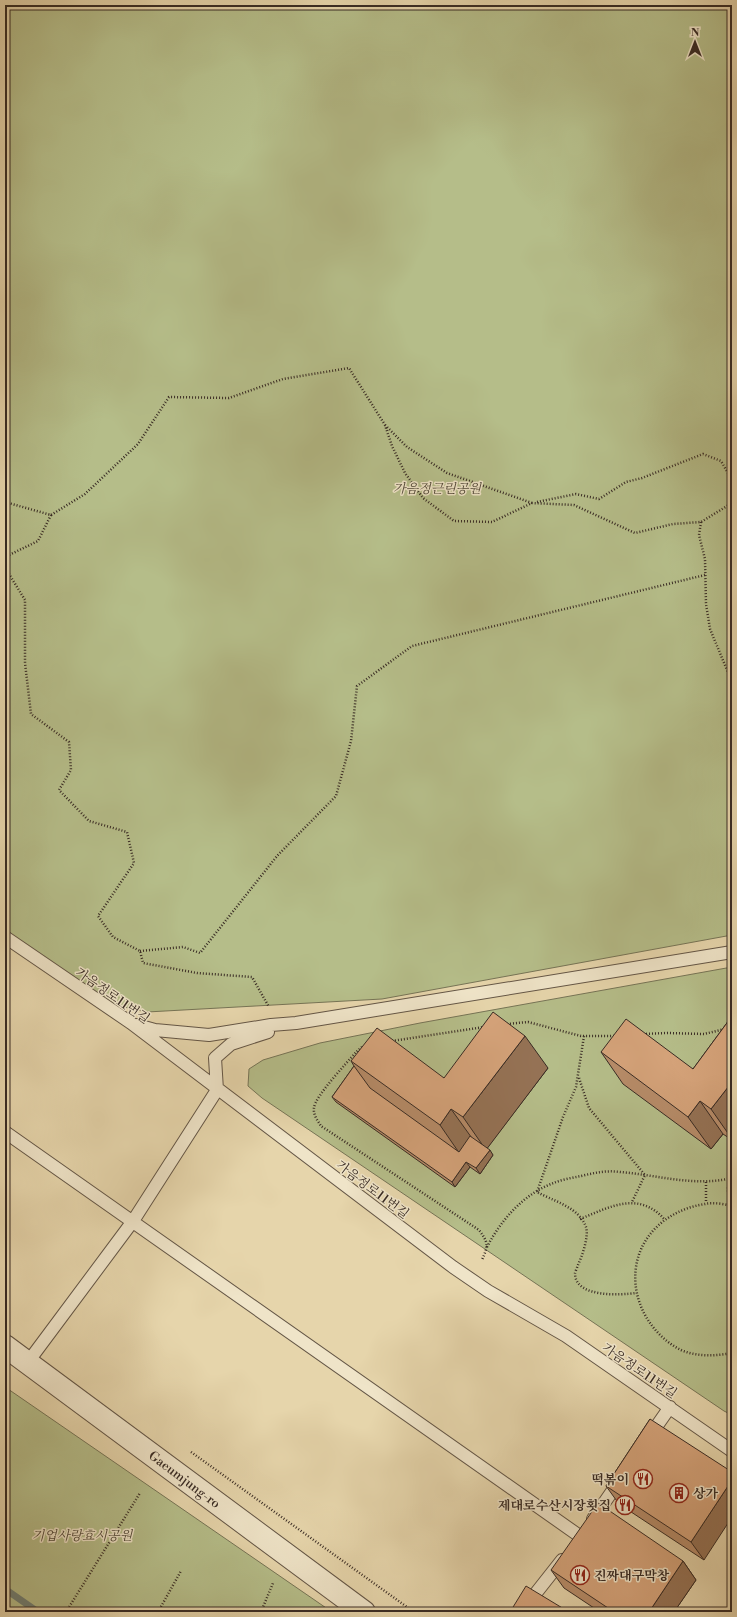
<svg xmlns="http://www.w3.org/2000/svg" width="737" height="1617" font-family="'Libre Bodoni','Noto Serif KR',serif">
  <rect width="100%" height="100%" fill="#e6d5ab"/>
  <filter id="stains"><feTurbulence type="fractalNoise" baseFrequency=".005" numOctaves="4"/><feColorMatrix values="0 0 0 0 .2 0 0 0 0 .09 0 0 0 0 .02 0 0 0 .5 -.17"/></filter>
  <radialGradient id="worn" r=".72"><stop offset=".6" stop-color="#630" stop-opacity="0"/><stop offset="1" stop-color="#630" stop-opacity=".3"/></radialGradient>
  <path fill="#b5bd89" stroke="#767456" d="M5 5H732V935L382 999 147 1012 110 1004 5 932Z
    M732 967V1415L724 1411 262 1098 248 1086 249 1069 263 1060 320 1043 420 1023Z
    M5 1387 8 1389 332 1612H5Z"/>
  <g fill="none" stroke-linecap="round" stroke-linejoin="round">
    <path stroke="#708076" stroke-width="7" d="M5 1589 38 1612"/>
    <defs>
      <path id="service" d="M5 937 131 1023 453 1267 488 1291 566 1336 732 1451
        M137 1025 155 1030 209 1035 271 1025 296 1023 732 952
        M5 1132 581 1537
        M28 1362 133 1221 217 1090 215 1058 231 1044 268 1032
        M649 1437 670 1407
        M593 1519 620 1480
        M521 1612 562 1560"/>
      <path id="minor" d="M5 1346 364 1612"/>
    </defs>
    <use href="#service" stroke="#645646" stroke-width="14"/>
    <use href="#minor" stroke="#645646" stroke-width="24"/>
    <path stroke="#382b24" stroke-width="2.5" stroke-dasharray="1 2" stroke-linecap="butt" d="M385 425 407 447 447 473 532 503
      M5 502 51 515 85 494 138 444 169 397 229 398 283 379 349 368 385 425 392 446 405 473 423 498 454 521 492 522 532 503 574 505 635 533 673 524 701 522 732 503
      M537 502 576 494 599 499 626 482 642 478 703 454 721 461 732 480
      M51 515 38 541 7 556 9 574 25 600V663L31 714 69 742 71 770 59 790 89 821 127 832 134 863 98 916 113 937 140 951 143 963 197 973 252 977 269 1007
      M701 522 699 535 705 559 706 604 710 629 732 682
      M732 704 730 712 732 728
      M140 951 183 947 200 953 277 856 336 796 351 741 357 686 412 646 705 575
      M507 1024 528 1022 581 1036H616
      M643 1034 667 1033 704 1034 725 1029
      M584 1036 576 1087 563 1117 537 1192C553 1201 579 1207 586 1227 589 1237 582 1256 578 1265 577 1268 575 1272 575 1274 576 1298 621 1295 636 1293
      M392 1041 484 1027
      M362 1047 356 1052C347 1063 315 1096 314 1108 313 1115 318 1121 321 1126L479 1230C489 1243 488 1246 482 1260
      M579 1078 589 1108 645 1175 632 1202
      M731 1179C726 1187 728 1196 731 1205
      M706 1182V1203
      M732 1206C724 1204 713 1202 705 1204 671 1209 641 1232 636 1267 631 1301 651 1335 681 1350 697 1357 716 1356 732 1353
      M580 1219C610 1207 639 1190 665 1220
      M487 1247C501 1220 523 1195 551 1184 560 1180 571 1178 581 1176 594 1173 606 1170 620 1172 658 1175 694 1187 732 1178
      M191 1452 414 1612
      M66 1612 140 1493
      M158 1612 181 1571
      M261 1612 273 1583"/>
    <use href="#service" stroke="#efe4c8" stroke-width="12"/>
    <use href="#minor" stroke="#efe4c8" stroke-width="22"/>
  </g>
  <path fill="#b78c69" stroke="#382b24" d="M732 1016V1140L723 1134 711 1149 623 1084 601 1052 693 1069Z
    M351 1061 444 1078 548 1068 487 1148 493 1155 480 1174 470 1167 455 1187 336 1102 332 1097 354 1066Z
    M650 1419 704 1560 619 1504 606 1486Z
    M683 1561 696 1580 674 1612H600L564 1588 551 1570Z"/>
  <path fill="#957255" stroke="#382b24" d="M525 1036 548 1068 486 1150 463 1117Z
    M732 1082V1139L711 1109Z
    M700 1101 723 1134 711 1149 688 1117Z
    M451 1109 474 1141 462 1157 440 1125Z
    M490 1150 493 1155 480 1174 476 1168Z
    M466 1162 470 1167 455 1187 452 1182Z
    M732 1480V1517L704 1560 691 1542Z
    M683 1561 696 1580 674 1612H649Z"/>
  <path fill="#d5a37a" stroke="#382b24" d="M493 1012 525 1036 463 1117 451 1109 440 1125 351 1061 377 1028 444 1078Z
    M732 1016V1082L711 1109 700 1101 688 1117 601 1052 626 1019 693 1069Z
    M354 1066 370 1088 459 1152 470 1136 490 1150 476 1168 466 1162 452 1182 332 1097Z
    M650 1419 732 1472V1480L691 1542 606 1486Z
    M598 1503 683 1561 649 1612H614L551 1570Z
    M526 1586 569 1612H510Z"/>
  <defs>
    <symbol id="restaurant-ring" viewBox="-11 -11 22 22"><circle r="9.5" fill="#efe4c8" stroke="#8f2418" stroke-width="1.5"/><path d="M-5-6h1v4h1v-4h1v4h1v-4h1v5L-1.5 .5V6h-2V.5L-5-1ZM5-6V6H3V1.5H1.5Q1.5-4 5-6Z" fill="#8f2418"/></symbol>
    <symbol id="building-ring" viewBox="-11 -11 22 22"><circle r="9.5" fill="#efe4c8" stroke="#8f2418" stroke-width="1.5"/><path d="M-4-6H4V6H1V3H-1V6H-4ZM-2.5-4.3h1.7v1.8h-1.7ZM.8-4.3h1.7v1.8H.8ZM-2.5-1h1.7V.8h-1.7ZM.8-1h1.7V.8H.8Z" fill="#8f2418"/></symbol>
  </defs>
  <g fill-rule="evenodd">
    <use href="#restaurant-ring" x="632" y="1468" width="22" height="22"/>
    <use href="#building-ring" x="668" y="1482" width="22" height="22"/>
    <use href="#restaurant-ring" x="614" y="1494" width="22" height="22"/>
    <use href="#restaurant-ring" x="569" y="1564" width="22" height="22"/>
  </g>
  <g text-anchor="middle" stroke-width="3" stroke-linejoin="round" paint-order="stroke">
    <g font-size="13" font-style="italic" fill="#514838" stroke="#efe4c8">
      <text x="437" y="493">가음정근린공원</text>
      <text x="82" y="1540">기업사랑효시공원</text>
    </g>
    <g font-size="13" fill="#382b24" stroke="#efe4c8">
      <text transform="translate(113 995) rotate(35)" y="5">가음정로11번길</text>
      <text transform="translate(373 1189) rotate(37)" y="5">가음정로11번길</text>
      <text transform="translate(640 1370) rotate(34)" y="5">가음정로11번길</text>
      <text transform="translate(185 1479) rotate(37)" y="5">Gaeumjung-ro</text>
    </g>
    <g font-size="13" font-weight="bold" fill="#382b24" stroke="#efe4c8" text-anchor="end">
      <text x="629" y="1484">떡볶이</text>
      <text x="693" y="1498" text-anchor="start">상가</text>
      <text x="611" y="1510">제대로수산시장횟집</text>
      <text x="594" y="1580" text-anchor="start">진짜대구막창</text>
    </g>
  </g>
  <rect width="737" height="1617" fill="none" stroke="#e6d5ab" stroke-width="20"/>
  <rect x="6" y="6" width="725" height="1605" fill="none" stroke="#382b24" stroke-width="2"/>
  <rect x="10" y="10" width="717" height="1597" fill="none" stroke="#382b24"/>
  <g transform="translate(695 42)" stroke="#efe4c8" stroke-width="3" paint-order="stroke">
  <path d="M0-3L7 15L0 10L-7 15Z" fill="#382b24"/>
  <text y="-6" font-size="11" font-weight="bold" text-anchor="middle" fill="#382b24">N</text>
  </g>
  <rect width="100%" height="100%" filter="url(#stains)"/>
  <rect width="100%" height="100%" fill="url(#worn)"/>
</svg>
